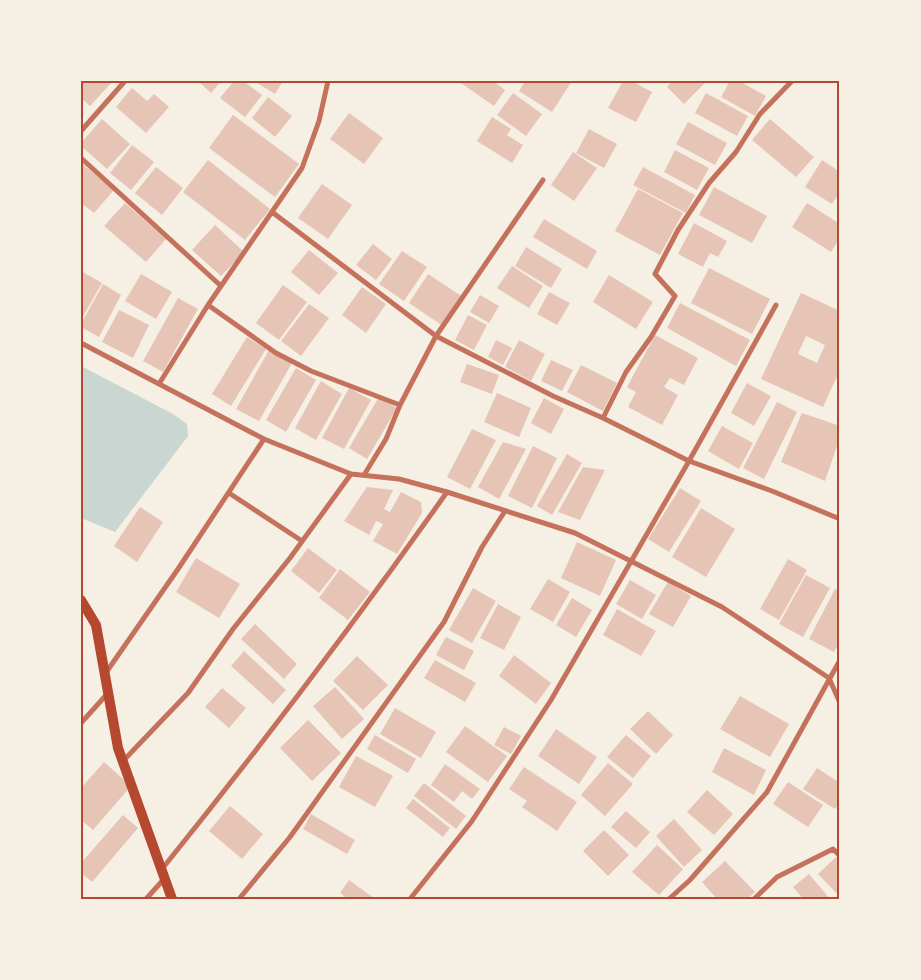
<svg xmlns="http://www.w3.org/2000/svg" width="921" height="980" font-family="'Sofia Sans Condensed',sans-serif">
  <rect width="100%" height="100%" fill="#f6efe4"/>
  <path fill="#c9d6d2" d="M81 366 173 414 187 424 188 436 115 532 81 518Z"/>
  <path fill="#e6c5b7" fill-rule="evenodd" d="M81 81H113L90 106 81 98Z
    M198 81H221L211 93Z
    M234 81H243L262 95 245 117 220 98Z
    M254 81H283L275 94Z
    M458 81H493L505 90 494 106Z
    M525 81H572L552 112 519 91Z
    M623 81H631L652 92 636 122 608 108Z
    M672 81H707L684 104 667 87Z
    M730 81H739L766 96 755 116 721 97Z
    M132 88 147 101 154 94 169 107 146 133 116 107Z
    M513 93 542 114 526 136 497 115Z
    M706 93 748 116 737 136 695 113Z
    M268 97 292 116 275 137 252 118Z
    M349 113 383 138 364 164 330 139Z
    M233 115 299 164 275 197 209 148Z
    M492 117 511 129 507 135 523 145 512 163 477 141Z
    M102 119 130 144 107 169 81 146V143Z
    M770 119 814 157 796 177 752 140Z
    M688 122 727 143 715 165 676 144Z
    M589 129 617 144 604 168 576 153Z
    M132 145 154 162 131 190 110 173Z
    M675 150 709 168 697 190 664 172Z
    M573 152 597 168 574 201 551 185Z
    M208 160 270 209 245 240 183 192Z
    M822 160 840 172V192L832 204 805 187Z
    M81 163 114 190 94 213 81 203Z
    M156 167 183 188 162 215 135 193Z
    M643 167 695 195 686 213 633 185Z
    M322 184 352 205 328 239 298 218Z
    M714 187 767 216 752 243 699 215Z
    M638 189 683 213 660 255 615 231Z
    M125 203 166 239 146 262 104 226Z
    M807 203 840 224V238L831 252 792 227Z
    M544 219 597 251 587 269 533 237Z
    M694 223 727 241 718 257 710 253 703 267 678 254Z
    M215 225 244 252 221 276 192 250Z
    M373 244 392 259 376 280 356 265Z
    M526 247 562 269 551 288 515 266Z
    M309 250 338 273 319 295 291 272Z
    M402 251 427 267 404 301 379 284Z
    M512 266 543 286 529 308 497 288Z
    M709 268 770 299 752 334 691 303Z
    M81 271 102 283 81 320Z
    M141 274 172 292 156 319 125 301Z
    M428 274 463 297 443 326 409 303Z
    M609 275 653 302 636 329 593 302Z
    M103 284 121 295 99 337 81 327V324Z
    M283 285 307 302 279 340 256 323Z
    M362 287 386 304 366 333 342 315Z
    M549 292 570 303 557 325 537 314Z
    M801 293 840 311V370L823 407 761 379ZM806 336 825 345 817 363 798 354Z
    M480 295 499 306 489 323 470 312Z
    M178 298 198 309 163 372 143 361Z
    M680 303 750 340 736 366 667 328Z
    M309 304 329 318 301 356 281 341Z
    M119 310 149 325 133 358 102 342Z
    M468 315 487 325 474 350 455 340Z
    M655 335 698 358 684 385 670 378 664 387 678 395 662 425 628 407 636 392 627 387Z
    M247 337 266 349 231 406 212 394Z
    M496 340 512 348 503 365 488 357Z
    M519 340 545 354 531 381 505 367Z
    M269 350 292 363 259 421 236 409Z
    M551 360 573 370 562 391 541 381Z
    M467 364 499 375 492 394 460 382Z
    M581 365 617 383 603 411 567 392Z
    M296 368 316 380 286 432 266 420Z
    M321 381 342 394 316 440 295 428Z
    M747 383 771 396 754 426 731 413Z
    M349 388 371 400 344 449 322 438Z
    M497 393 531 408 519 437 484 422Z
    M379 397 397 408 367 459 349 448Z
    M544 398 564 409 551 434 531 423Z
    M777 402 797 412 764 479 743 468Z
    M802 413 840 426V437L825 481 781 462Z
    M722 426 753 443 739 469 708 451Z
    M472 429 496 440 470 489 447 477Z
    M503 442 526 449 499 499 478 487Z
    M533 446 557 458 532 508 508 496Z
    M567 454 582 463 552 515 537 506Z
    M583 467 605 470 580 520 558 512Z
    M367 487 393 490 384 509 390 512 401 492 421 502 422 513 397 554 373 541 383 524 376 521 369 535 344 521Z
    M680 488 701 501 669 552 648 539Z
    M140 507 163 522 137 562 114 546Z
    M701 508 735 529 706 577 672 557Z
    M577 542 616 560 600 596 561 578Z
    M308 548 337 570 319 593 291 571Z
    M196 558 240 584 219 618 176 592Z
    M788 559 807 570 779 620 760 609Z
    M340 569 370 592 348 620 319 598Z
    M806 575 830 588 803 637 779 624Z
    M548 579 570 592 553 622 530 609Z
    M630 580 656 595 642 619 616 604Z
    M668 582 691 596 673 627 649 614Z
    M473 588 496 601 472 643 449 630Z
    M835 589 840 591V642L834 652 809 639Z
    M572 598 592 610 576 637 556 625Z
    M498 604 521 617 504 650 480 638Z
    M617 609 656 631 641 656 603 635Z
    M255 624 297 664 284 679 241 639Z
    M446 637 474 651 464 670 436 655Z
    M244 651 286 690 273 704 231 666Z
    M514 655 551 683 536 704 499 676Z
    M357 656 388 685 363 710 333 681Z
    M435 660 476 683 465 702 424 678Z
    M335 687 364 719 342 739 313 706Z
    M222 688 246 708 229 728 205 707Z
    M740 696 789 724 770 757 720 729Z
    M395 708 436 732 421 758 380 734Z
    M648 711 673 735 656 754 630 729Z
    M308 720 341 753 312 781 280 748Z
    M465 726 507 756 488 782 446 752Z
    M504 727 521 736 511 754 494 745Z
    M556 729 597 757 579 784 538 756Z
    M375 735 416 759 408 773 367 749Z
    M626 735 651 756 633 778 607 757Z
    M724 748 766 770 754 795 712 772Z
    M356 756 393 776 375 807 339 787Z
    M104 762 131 786 93 830 81 820V788Z
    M608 763 633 784 605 816 581 795Z
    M445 764 480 789 472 799 462 791 454 802 431 785Z
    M524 767 577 802 557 831 522 807 527 801 509 789Z
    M817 768 840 783V802L835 809 803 789Z
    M788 782 823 805 808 827 773 804Z
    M424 783 466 816 456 829 414 796Z
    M707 790 733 814 714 835 687 812Z
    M413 799 450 828 443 837 406 808Z
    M230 806 263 834 242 859 209 831Z
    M626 811 650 832 636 848 611 827Z
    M311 814 355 840 347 854 303 829Z
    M123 815 138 828 92 882 81 873V863Z
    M674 819 702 850 684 867 656 836Z
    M604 830 629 855 608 876 583 851Z
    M657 845 683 869 659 895 632 872Z
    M836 857 840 861V897L818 874Z
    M725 861 755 892 747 899H717L702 882Z
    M809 874 830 899H803L793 887Z
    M349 880 375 899H348L340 893Z"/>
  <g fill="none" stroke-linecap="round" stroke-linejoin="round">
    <path stroke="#c5725c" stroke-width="5" d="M81 131 125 81
      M81 158 221 286
      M272 212 436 336 553 396 603 418 689 461 776 305
      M208 305 276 353 311 371 400 405
      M81 343 264 439
      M159 384 208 305 302 168 319 121 328 81
      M603 418 626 372 651 337 675 296 655 274 678 230 709 183 736 152 760 114 792 81
      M364 475 386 439 400 405 436 336 543 180
      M229 493 302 541
      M105 674 178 569 264 439 351 474 399 479 447 492 575 533 722 607 829 678 840 703
      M81 723 108 693
      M123 761 188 693 233 629 290 558 351 474
      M162 869C261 746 356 621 447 492
      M146 899 164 879
      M239 899 290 837 444 622 482 547 505 511
      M410 899 472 821 551 700 689 461 772 491 840 519
      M669 899 690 880 767 792 840 660
      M754 899 777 877 833 849 840 856"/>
    <path stroke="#b5482f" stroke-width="10" d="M81 600 96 625 118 748 172 899"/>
  </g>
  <rect width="921" height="980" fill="none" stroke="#f6efe4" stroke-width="165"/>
  <rect x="82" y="82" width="756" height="816" fill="none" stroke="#b5482f" stroke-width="2"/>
</svg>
